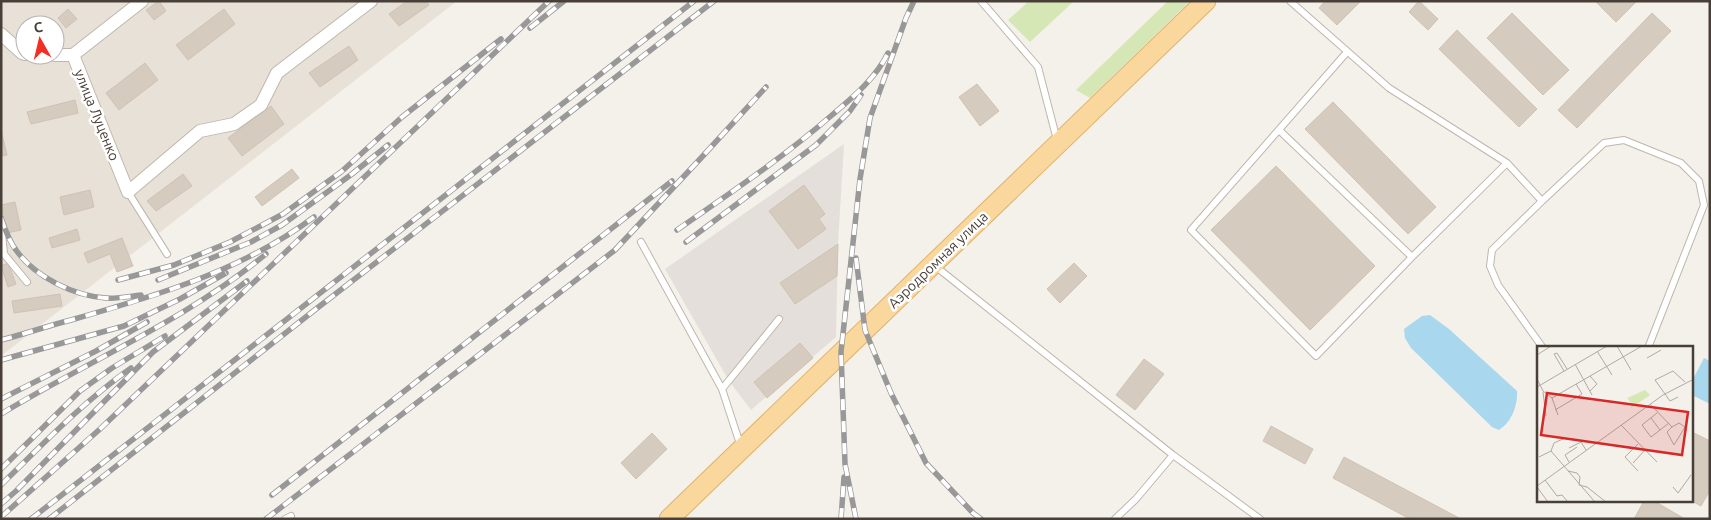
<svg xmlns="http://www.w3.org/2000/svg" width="1711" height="520" font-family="Ubuntu,sans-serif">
  <rect width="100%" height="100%" fill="#f4f0ea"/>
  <path fill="#e8e1d8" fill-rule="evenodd" d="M1 1H457L1 356ZM25 25H55V55H25Z"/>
  <path fill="#e4dfdb" d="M844 144 838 244 836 337 751 410 729 381 665 269Z"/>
  <path fill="#d5e7b4" d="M1029 1H1074L1030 42 1008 20Z
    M1168 1H1190L1090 98 1076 90Z"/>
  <path fill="#a9d8ee" d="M1430 315 1449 329 1517 391C1518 406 1511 423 1499 430L1492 427 1411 348 1405 338 1404 329 1422 316Z
    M1704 358 1710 361V404L1692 395V381Z"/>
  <path fill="#d5cbbf" stroke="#d0c2b3" d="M159 1 166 11 154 20 146 10Z
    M407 1H426L429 5 399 26 389 14Z
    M1325 1H1361L1337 25 1319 8Z
    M1419 1 1438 19 1428 30 1409 12Z
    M1595 1H1637L1616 22Z
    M68 9 77 19 66 28 58 18Z
    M224 9 235 24 188 60 176 45Z
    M1512 13 1569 70 1543 95 1487 38Z
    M1652 13 1671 31 1577 128 1558 110Z
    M1457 30 1537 109 1519 127 1439 49Z
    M349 46 358 60 320 87 309 73Z
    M145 63 158 80 119 110 106 93Z
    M977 84 999 111 980 126 959 97Z
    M75 100 78 113 31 124 27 112Z
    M1333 102 1436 207 1408 234 1305 129Z
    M271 106 284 124 242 156 228 138Z
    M1 130 7 155 1 156Z
    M1276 166 1375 266 1310 330 1211 230Z
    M292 169 299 178 262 206 255 197Z
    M183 174 192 186 156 211 147 201Z
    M804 185 825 214 819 219 826 229 798 249 769 211Z
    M90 190 94 207 64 215 60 197Z
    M15 202 21 230 7 233 1 205Z
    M77 229 80 240 52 248 49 238Z
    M122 238 133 266 117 272 110 254 88 263 84 253Z
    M838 244 837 276 795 304 780 283Z
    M8 263 16 284 8 287 1 266Z
    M1074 263 1087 276 1060 303 1047 289Z
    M60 294 62 306 14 313 12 301Z
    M800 343 813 358 767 398 754 382Z
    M1144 359 1164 374 1135 410 1116 395Z
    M1271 426 1313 449 1305 464 1263 441Z
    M1692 432 1710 441V490L1701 506 1692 501Z
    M652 433 667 449 636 479 621 463Z
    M1344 457 1461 519H1410L1333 478Z
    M1644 501H1654L1685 519H1634Z"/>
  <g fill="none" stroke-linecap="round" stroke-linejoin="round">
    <defs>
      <path id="service" d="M981 1 1038 67 1057 140
        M1290 1 1389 88 1507 163 1542 201 1604 143 1624 140 1681 163 1699 181 1704 205 1648 348
        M1347 52 1191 230 1316 356 1412 257 1507 163
        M1279 130 1412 257
        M128 192 167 254
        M1542 201 1492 250 1490 266 1498 285 1543 348
        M1 223 4 254 27 282
        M641 242 722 389
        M935 266 1173 455 1260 519
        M741 447 722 389 779 319
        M285 519 291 516
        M1115 519 1136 499 1173 455"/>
      <path id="minor" d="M1 34 22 53 25 54
        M55 55H73L128 192 200 131 234 124 261 105 277 73 371 1
        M73 55 142 1"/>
      <path id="primary" d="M669 519 1206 1"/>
    </defs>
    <use href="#service" stroke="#bfb7ac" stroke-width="8"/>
    <use href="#minor" stroke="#bfb7ac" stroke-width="14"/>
    <use href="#primary" stroke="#e0b26c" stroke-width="21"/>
    <use href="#service" stroke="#fff" stroke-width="6"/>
    <use href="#minor" stroke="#fff" stroke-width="12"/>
    <use href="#primary" stroke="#fad79d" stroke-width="19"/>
    <defs>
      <path id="rail" d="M530 28 564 1
        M1 218C5 229 9 241 16 250 35 277 74 296 106 298 118 299 130 296 141 295
        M677 230C730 193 784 157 832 115 853 97 876 78 888 53
        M686 242 816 145 850 111 861 95
        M856 258 865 330 891 393 926 463 973 513 981 519
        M118 280 174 265 230 242 283 214 341 172 402 117 501 39
        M158 280 251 242 282 225 352 174 388 145
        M1 340C25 334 47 326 71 320 155 296 242 271 314 217
        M1 360 124 326 180 299 226 273
        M1 399 96 351 147 322
        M1 414C90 360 186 320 266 254
        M1 469 80 391 112 368 165 336
        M1 485C43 444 83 402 131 368
        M272 495 672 181
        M1 504 16 491 153 352 247 281
        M1 517 100 429 549 1
        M31 519 694 1
        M49 519 316 309 714 1
        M266 519 615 250 701 158 766 87
        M841 519 844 477
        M856 519 845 464 841 352 860 179 870 118 906 18 914 1"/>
    </defs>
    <use href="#rail" stroke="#989898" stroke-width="5.5"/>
    <use href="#rail" stroke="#fff" stroke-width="4" stroke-dasharray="11" stroke-linecap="butt"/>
  </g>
  <g text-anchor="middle" stroke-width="5" stroke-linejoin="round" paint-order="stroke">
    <g font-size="14" fill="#484038" stroke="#fff">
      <text transform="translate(97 115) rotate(68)" y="5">улица Луценко</text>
      <text transform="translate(938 260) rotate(-44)" y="5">Аэродромная улица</text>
    </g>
  </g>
  <g transform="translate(1537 346)">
    <rect width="156" height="156" fill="#f4f0ea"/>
    <path d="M108 44 113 49 94 62 95 58 90 52Z" fill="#d5e7b4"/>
    <path fill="none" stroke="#afaaa3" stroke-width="1" d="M80 0 94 24M60 5 75 29M0 9 14 0M110 12 124 4M38 18 55 49M27 25 17 8 20 7 30 23M0 33 6 45 15 52 21 69M0 41 70 0M53 45 60 38 53 30M6 46 9 70M141 51 133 55 118 34 136 25 148 36M15 52 105 0M113 58 135 81 142 77 148 81 137 99 130 86 135 81M18 64 45 48 39 38M120 67 105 79 114 91 132 77M114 72 123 84M84 79 120 116M101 98 88 111 101 125M32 102 44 96 49 104M14 105 17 97 28 92M2 111 14 105 58 156M32 116 28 109 40 101M96 117 108 104M31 125 40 127 43 131 42 139 50 141 69 156M8 134 20 150 25 149 31 156M0 140 126 49 157 33M0 141 11 156M136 141 141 147 154 129"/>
    <path fill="#d62828" fill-opacity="0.15" stroke="#d62828" stroke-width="2.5" d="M10 47 151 66 145 109 4 89Z"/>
    <rect width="156" height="156" fill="none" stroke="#484038" stroke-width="2.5"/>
  </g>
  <rect width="1711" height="520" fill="none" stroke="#484038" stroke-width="5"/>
  <g transform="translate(40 40) rotate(352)"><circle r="24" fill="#ffffff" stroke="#b6b3af"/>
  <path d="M0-4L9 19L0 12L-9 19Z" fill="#f22f23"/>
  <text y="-8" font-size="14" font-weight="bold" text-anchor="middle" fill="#484038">С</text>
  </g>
</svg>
